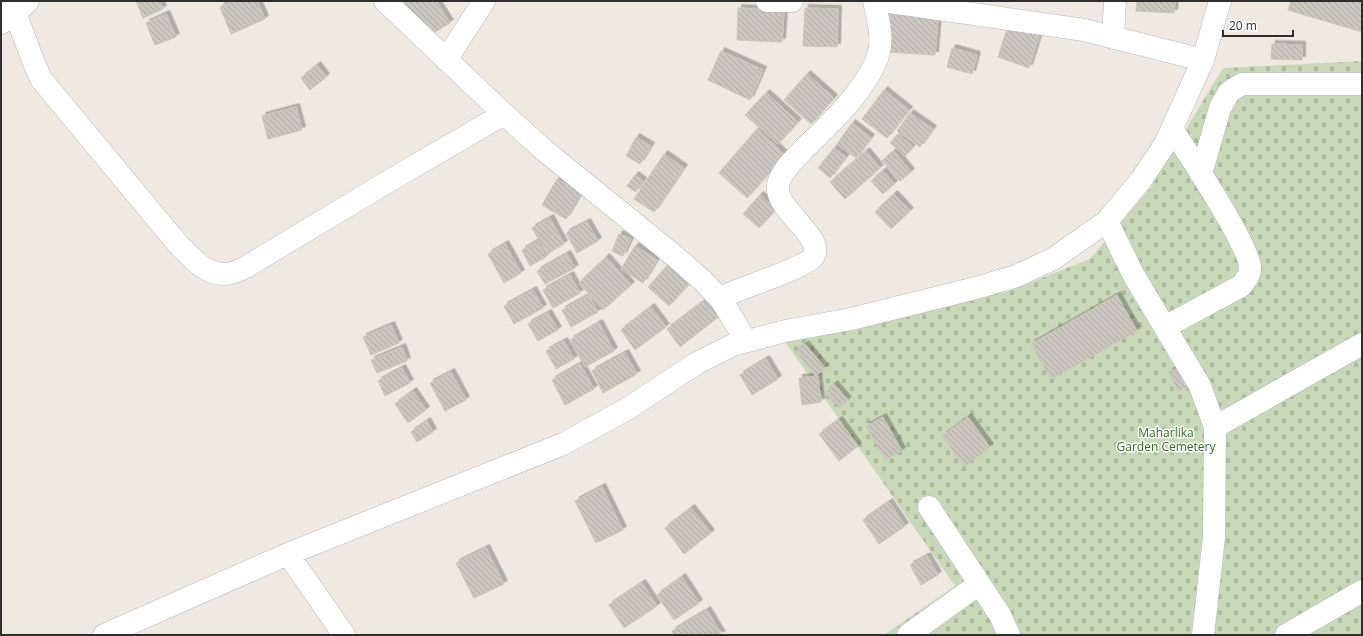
<svg xmlns="http://www.w3.org/2000/svg" width="1363" height="636" font-family="'Open Sans',sans-serif">
  <defs>
    <pattern id="cemetery-stones" width="16" height="16" patternUnits="userSpaceOnUse"><rect width="16" height="16" fill="#c8d9b8"/><path d="M2 7V4a2 2 0 0 1 4 0v3zM10 15v-3a2 2 0 0 1 4 0v3z" fill="#acbb9e"/></pattern>
    <pattern id="building-back-hatch" width="6" height="6" patternUnits="userSpaceOnUse"><rect width="6" height="6" fill="#cbc7bf"/><path d="M-1 5l2 2M0 0l6 6M5-1l2 2" fill="none" stroke="#afaba4"/></pattern>
    <filter id="shadow"><feDropShadow dx="3.5" dy="-3.5" stdDeviation="0" flood-color="#0004"/></filter>
  </defs>
  <rect width="100%" height="100%" fill="#efe9e1"/>
  <path fill="url(#cemetery-stones)" d="M1362 61V635H884L955 586 786 343 896 312 1009 291 1090 259 1151 187 1223 68Z"/>
  <path fill="url(#building-back-hatch)" stroke="#cbc5ba" filter="url(#shadow)" d="M136 1H159L163 9 143 18Z
    M232 1H257L265 19 231 34 220 7Z
    M406 1H436L450 23 427 37 404 2Z
    M1137 1H1175L1174 13 1136 11Z
    M1291 1H1362V32L1288 10Z
    M738 8 784 11 782 42 737 40Z
    M805 8 838 9 837 47 803 46Z
    M166 14 176 37 155 45 146 23Z
    M889 14 938 17 935 55 887 52Z
    M1008 26 1039 36 1029 68 998 57Z
    M1272 44 1302 45V60L1271 59Z
    M952 48 977 55 972 74 947 67Z
    M721 51 763 70 750 100 708 80Z
    M317 65 326 77 310 90 301 78Z
    M807 74 834 98 811 124 784 100Z
    M884 90 909 110 887 138 862 119Z
    M766 93 798 122 778 144 745 115Z
    M296 107 302 130 268 139 262 116Z
    M910 113 933 129 920 147 897 131Z
    M852 123 871 138 856 158 837 144Z
    M757 129 785 155 747 198 719 173Z
    M898 134 913 147 905 156 890 143Z
    M636 137 651 146 640 164 626 156Z
    M834 148 846 157 830 178 818 168Z
    M866 151 880 168 845 199 830 182Z
    M894 151 911 172 900 181 882 161Z
    M664 154 684 168 654 212 634 199Z
    M883 171 894 184 883 194 871 181Z
    M635 175 643 181 636 192 627 186Z
    M557 179 581 193 566 219 542 205Z
    M894 194 910 211 891 229 875 212Z
    M760 195 776 209 759 228 743 214Z
    M550 218 564 244 547 254 532 228Z
    M587 222 598 241 577 253 566 233Z
    M619 234 631 239 623 256 612 251Z
    M537 241 546 257 530 266 522 250Z
    M505 244 521 273 504 283 488 254Z
    M635 246 657 260 643 283 621 269Z
    M567 254 575 268 545 284 537 271Z
    M606 257 631 285 603 310 579 283Z
    M673 259 694 278 669 306 648 287Z
    M570 275 580 293 553 308 543 290Z
    M533 290 543 308 514 324 504 306Z
    M589 295 598 312 571 327 562 310Z
    M1117 295 1137 331 1051 379 1031 344Z
    M708 298 721 315 680 347 667 329Z
    M651 307 666 327 635 350 621 330Z
    M548 313 558 330 538 341 528 324Z
    M599 323 614 351 585 367 570 340Z
    M391 325 399 343 371 355 363 337Z
    M564 341 574 359 556 369 546 351Z
    M805 344 825 368 816 376 796 352Z
    M402 347 407 361 377 373 371 360Z
    M625 353 637 374 603 393 592 371Z
    M766 359 778 379 752 395 740 375Z
    M580 364 594 389 565 405 552 380Z
    M1182 366 1191 384 1178 391 1169 372Z
    M402 368 410 383 385 396 378 381Z
    M451 372 466 400 445 411 430 383Z
    M818 376 821 402 802 405 799 378Z
    M834 384 848 400 839 408 825 393Z
    M413 391 426 410 408 423 395 404Z
    M883 417 902 451 885 460 866 426Z
    M968 417 990 447 965 466 942 436Z
    M839 420 858 446 839 461 819 434Z
    M427 421 433 432 417 442 411 432Z
    M602 487 623 530 596 543 575 501Z
    M889 502 905 526 879 544 863 520Z
    M691 508 711 533 684 554 665 528Z
    M486 548 504 584 474 598 456 563Z
    M927 556 938 575 921 585 910 565Z
    M682 577 699 603 674 620 657 595Z
    M642 583 657 606 624 628 609 605Z
    M707 610 722 635H674L672 631Z"/>
  <g fill="none" stroke-linecap="round" stroke-linejoin="round">
    <defs>
      <path id="minor" d="M9 1C22 26 29 54 41 79L177 243C190 256 205 275 226 274 232 274 240 270 246 267L389 181 504 114
        M385 1 504 114 545 151 671 253 702 280 722 301 746 341
        M767 1H792
        M883 1 1084 30 1203 60
        M1 23 15 14 28 1
        M1113 38 1115 1
        M446 60 484 1
        M1201 174 1220 108 1229 92 1242 84H1362
        M1107 221 1134 276 1200 386 1215 427 1214 537 1203 635
        M720 298C737 289 805 268 813 257 827 238 774 210 778 185 780 172 797 156 806 147 830 124 877 79 880 46 882 31 877 15 874 1
        M1165 327 1241 286C1245 281 1250 275 1250 268 1252 249 1186 150 1172 129
        M1215 427 1362 344
        M929 507 1000 615 1009 635
        M288 554 344 635
        M104 635 288 554 563 444 627 409 697 363 733 345 785 331 851 319 976 288 1016 276 1053 259 1107 221 1141 180 1165 144 1203 60 1220 1
        M908 635 979 584
        M1286 635 1362 591"/>
    </defs>
    <use href="#minor" stroke="#b4b7c1" stroke-width="23"/>
    <use href="#minor" stroke="#fff" stroke-width="22"/>
  </g>
  <g text-anchor="middle" stroke-width="3" stroke-linejoin="round" paint-order="stroke">
    <g font-size="12" fill="#2c6e1b" stroke="#fff">
      <text x="1166" y="437">Maharlika<tspan x="1166" dy="14">Garden Cemetery</tspan></text>
    </g>
  </g>
  <rect width="1363" height="636" fill="none" stroke="#2e2e2e" stroke-width="4"/>
  <path d="M1223 30v6h70v-6" fill="none" stroke="#2e2e2e" stroke-width="2"/>
  <text x="1229" y="30" font-size="12" fill="#2e2e2e" stroke="#ffffff" stroke-width="3" paint-order="stroke">20 m</text>
</svg>
